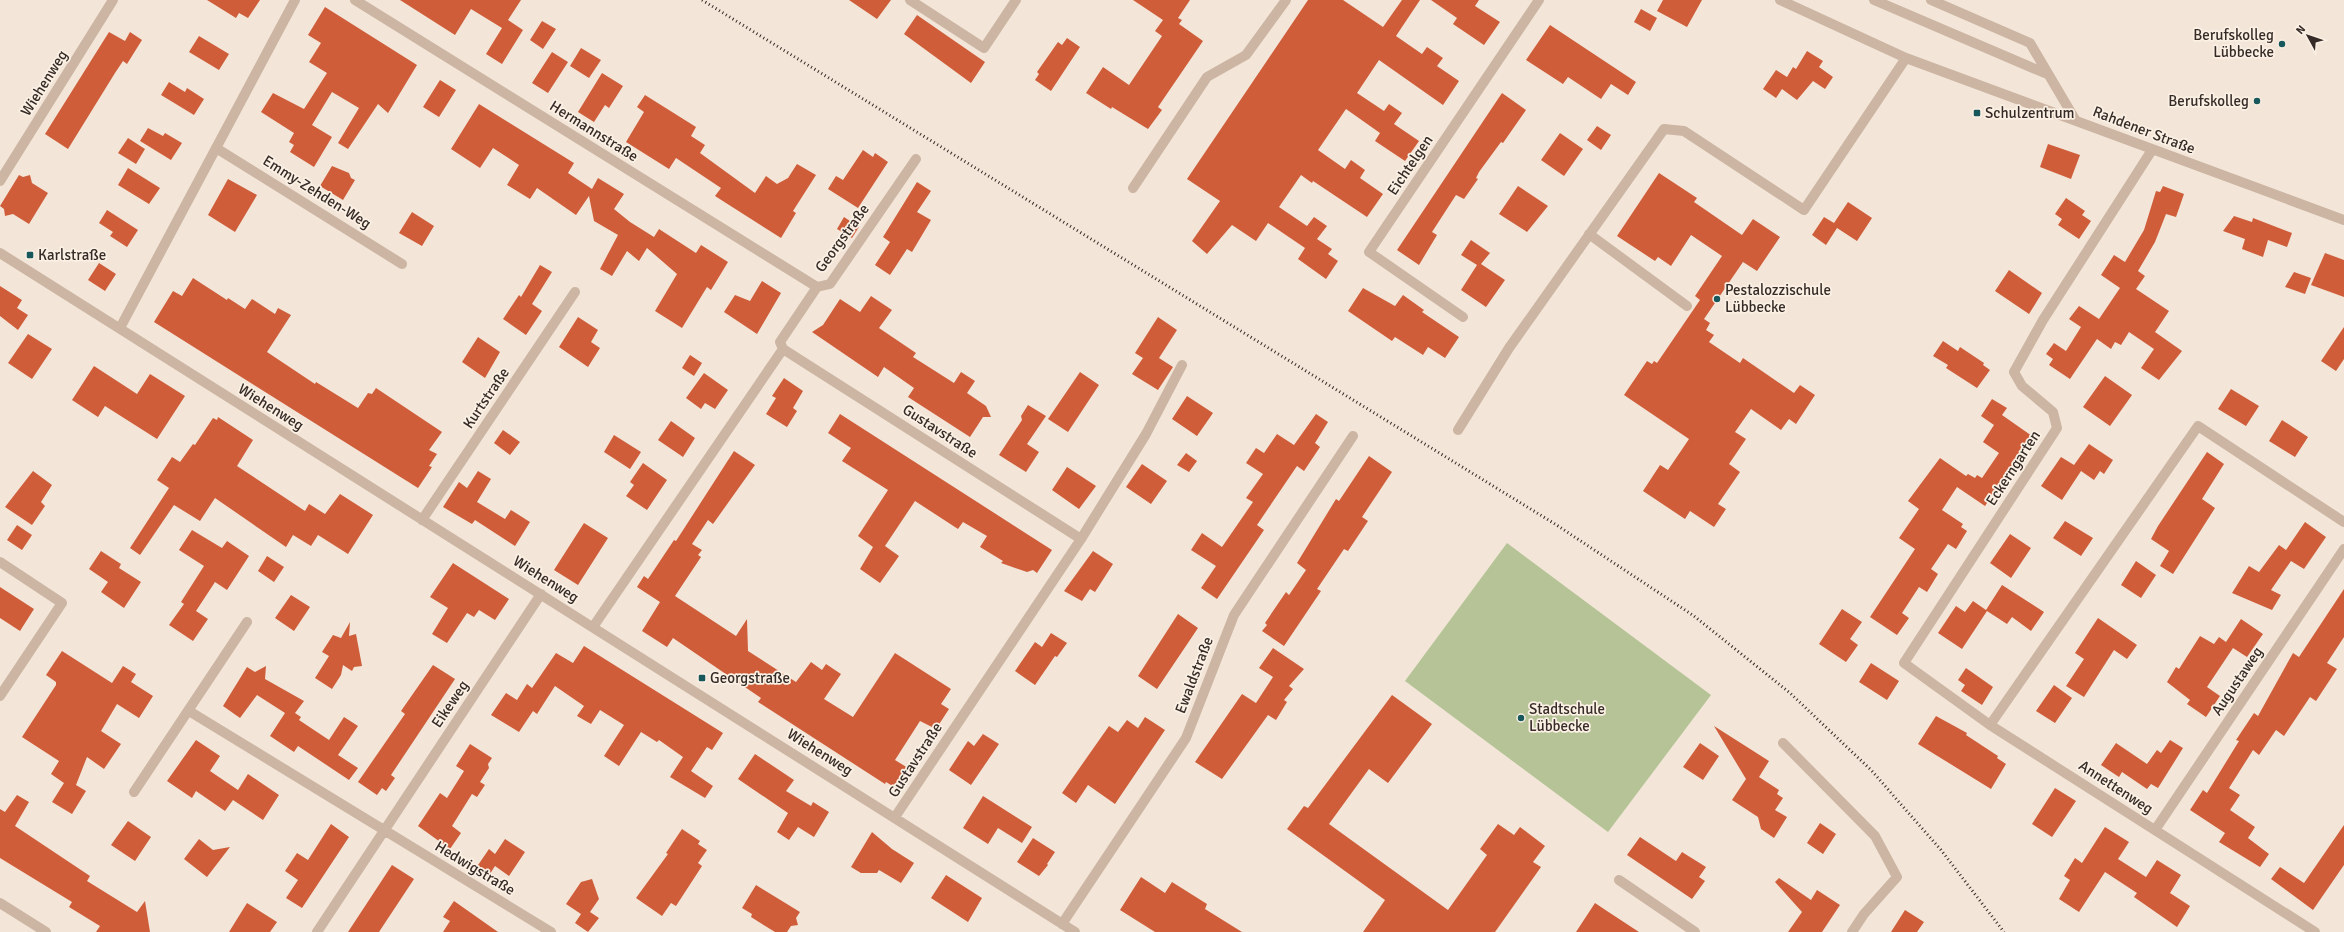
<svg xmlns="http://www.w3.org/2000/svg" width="2344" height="932" font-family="Signika,sans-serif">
  <rect width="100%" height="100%" fill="#f3e6d8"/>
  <path fill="#b5c397" d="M1507 543 1711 695 1608 832 1405 681Z"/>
  <path fill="#cf5d3a" d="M207 0H260L248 18 239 13 236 18Z
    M400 0H521L508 20 523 30 502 64 486 54 502 28 471 9 455 35Z
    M849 0H891L877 19Z
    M1133 0H1190L1178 18 1182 20 1179 24 1203 41 1158 107 1162 110 1148 129 1112 107 1111 109 1086 93 1103 67 1129 85 1162 36 1155 31 1163 20Z
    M1308 0H1343L1383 27 1402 0H1420L1396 36 1422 54 1427 47 1443 58 1437 66 1459 81 1443 105 1379 60 1357 93 1384 111 1389 104 1402 113 1394 124 1419 141 1405 161 1375 141 1380 133 1346 109 1318 150 1345 169 1351 160 1365 170 1360 178 1383 194 1367 217 1313 181 1312 183 1301 175 1279 207 1307 226 1314 217 1327 226 1317 239 1332 249 1328 254 1338 261 1326 279 1298 259 1305 248 1268 223 1256 241 1232 225 1207 254 1192 241 1220 201 1187 179Z
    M1431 0H1479L1475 6 1500 22 1484 45 1453 24 1457 18Z
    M1663 0H1702L1687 27 1657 11Z
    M325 7 417 65 388 113 378 104 348 149 338 143 359 108 332 92 312 125 332 137 314 167 290 152 294 145 289 142 294 133 261 112 273 93 304 109 327 73 309 62 321 43 308 35Z
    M1641 9 1657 18 1650 31 1634 22Z
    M917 15 985 62 971 83 904 34Z
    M542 21 556 29 543 49 530 40Z
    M1550 25 1636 82 1628 95 1611 84 1601 99 1568 77 1563 84 1526 60Z
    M109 32 125 41 130 32 142 40 127 64 123 61 115 73 68 149 45 134Z
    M199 36 229 54 219 70 189 52Z
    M1067 38 1080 47 1051 91 1035 80 1039 74 1037 72 1058 42 1062 45Z
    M581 48 601 60 589 78 570 66Z
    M1807 51 1823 61 1819 67 1833 77 1825 89 1813 81 1797 100 1782 89 1776 98 1763 89 1776 70 1787 77 1793 67 1796 69Z
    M552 52 568 62 548 93 532 83Z
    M602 73 623 86 609 108 605 105 594 122 578 112Z
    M440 80 456 90 439 117 423 107Z
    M169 82 185 92 187 88 204 99 194 115 161 95Z
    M1502 93 1526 110 1503 143 1501 142 1479 172 1476 178 1478 179 1464 199 1456 195 1432 232 1437 235 1419 265 1397 250Z
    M645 95 696 127 691 136 705 145 700 153 755 193 766 176 777 184 788 178 797 164 816 175 793 211 796 213 781 238 715 196 721 188 676 158 669 169 626 142 644 112 637 107Z
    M479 104 574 163 568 173 592 189 598 178 624 194 614 209 630 222 654 237 659 229 696 253 701 245 728 262 711 290 707 287 682 328 655 311 677 274 647 248 639 261 627 251 612 276 600 269 618 235 594 221 589 196 576 215 537 188 530 199 507 185 519 165 493 148 480 168 451 149Z
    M1597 126 1611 135 1601 150 1587 140Z
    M148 128 163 136 165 133 182 143 171 160 140 141Z
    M1560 133 1583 149 1564 176 1541 160Z
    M128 138 145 149 136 164 118 153Z
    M2048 144 2080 155 2071 179 2040 167Z
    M863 150 873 157 875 153 888 162 858 208 828 189 836 176 843 180Z
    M332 166 349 173 351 178 355 180 343 200 320 186Z
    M128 168 160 188 149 204 118 185Z
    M1659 173 1697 198 1694 202 1742 235 1753 219 1780 237 1757 271 1743 262 1704 319 1710 323 1706 330 1714 335 1709 342 1740 363 1743 358 1794 393 1800 385 1815 395 1796 424 1789 419 1781 430 1751 409 1735 432 1746 439 1729 464 1740 472 1718 504 1726 509 1714 527 1690 511 1685 519 1643 491 1660 465 1668 470 1689 439 1624 395 1647 361 1652 364 1654 361 1657 363 1700 300 1695 296 1722 256 1691 235 1671 266 1658 257 1655 261 1617 236Z
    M19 175 23 177 30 175 32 183 48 193 29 224 13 214 5 216 4 209 0 206Z
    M228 179 257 195 235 232 208 215Z
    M917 182 931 191 917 212 931 220 912 252 907 249 890 275 875 265 890 242 883 237Z
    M1518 186 1548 206 1527 232 1499 214Z
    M2163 186 2184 194 2176 217 2166 214 2155 242 2138 271 2145 276 2136 289 2169 311 2155 332 2182 351 2159 380 2141 368 2154 349 2129 332 2121 345 2115 342 2111 349 2097 339 2070 379 2049 365 2053 359 2046 354 2054 343 2066 351 2081 327 2069 319 2079 306 2099 319 2120 288 2101 275 2114 255 2125 262 2144 230 2156 191 2160 192Z
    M2066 198 2085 211 2082 215 2091 221 2079 239 2058 225 2062 219 2055 214Z
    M1848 202 1872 218 1857 241 1837 228 1826 245 1812 235 1824 217 1834 223Z
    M107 210 138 230 127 247 110 236 113 232 99 223Z
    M412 212 434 226 422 246 399 233Z
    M2234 216 2252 222 2253 218 2292 233 2287 247 2268 240 2263 257 2242 249 2245 239 2223 231Z
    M844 217 859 227 852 238 837 229Z
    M1471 240 1490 253 1481 264 1505 280 1486 307 1461 290 1477 265 1461 255Z
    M2325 253 2344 260V297L2311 285Z
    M99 263 116 274 105 291 88 280Z
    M540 265 552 272 532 304 542 311 526 335 503 319 519 295 521 297Z
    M2009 270 2042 293 2029 314 1995 291Z
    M2294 272 2311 278 2305 294 2285 287Z
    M193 278 227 300 228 298 245 309 252 299 275 314 278 308 291 315 267 352 315 384 316 382 358 408 368 393 372 394 376 388 442 432 429 450 437 454 429 466 432 467 418 488 154 322 173 291 182 296Z
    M762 281 781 293 757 334 724 312 735 295 750 301Z
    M0 286 22 300 17 308 28 315 18 330 0 316Z
    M1363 288 1395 306 1403 295 1424 310 1422 312 1459 337 1445 358 1428 347 1423 355 1395 337 1392 341 1348 311Z
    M871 296 892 310 879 328 916 353 913 357 954 383 961 372 975 381 967 393 986 406 991 417H983L970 437 908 397 914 388 884 367 878 377 812 332 823 325 840 299 860 312Z
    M578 317 598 330 591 342 600 348 588 367 559 347Z
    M1158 317 1177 330 1159 358 1173 367 1158 390 1132 374 1143 358 1135 353Z
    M2344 327V359L2336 371 2321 361Z
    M28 334 52 349 32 379 8 363Z
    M478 337 500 352 485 378 462 362Z
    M1943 341 1958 351 1960 347 1984 363 1983 365 1990 370 1977 388 1946 368 1948 365 1933 356Z
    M690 355 702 363 694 376 682 368Z
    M94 366 137 394 150 374 185 396 157 439 105 406 98 417 72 400Z
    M1080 372 1099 385 1068 432 1048 419Z
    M704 373 728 390 715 409 705 403 701 409 686 398Z
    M2105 376 2132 395 2110 426 2083 407Z
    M784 378 803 391 793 408 797 411 787 427 766 414 776 398 772 396Z
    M2231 389 2259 406 2246 426 2218 409Z
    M1187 396 1213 413 1197 436 1172 419Z
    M1992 399 2007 408 2002 415 2032 436 1985 506 1957 487 1942 510 1963 524 1961 527 1967 531 1956 549 1948 544 1931 569 1938 574 1927 592 1919 587 1902 613 1909 618 1897 635 1870 617 1915 549 1899 538 1919 509 1908 501 1940 458 1966 476 1968 474 1975 478 1977 475 1982 478 1999 453 1983 442 1994 425 1981 416Z
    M1028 405 1046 416 1027 444 1039 452 1026 472 999 455 1022 420 1021 416Z
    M840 414 1052 550 1037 573 1033 570 1027 572 1001 563 1003 561 980 547 987 536 963 522 958 529 915 501 885 546 899 556 880 583 860 569 873 547 858 536 888 490 842 461 851 448 828 433Z
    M1316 414 1328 422 1315 443 1320 447 1304 471 1297 466 1257 525 1264 530 1217 599 1201 588 1216 566 1191 550 1202 533 1222 547 1253 502 1246 498 1263 474 1246 463 1256 448 1264 453 1277 434 1294 445Z
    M218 417 253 440 237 466 305 511 309 504 325 514 340 494 373 515 348 554 318 535 311 546 293 535 286 547 215 498 200 521 174 505 140 555 130 548 169 488 157 480 172 457 180 462 193 444 195 445 213 418 217 420Z
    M2282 420 2308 437 2295 457 2269 441Z
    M671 421 695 438 683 457 658 440Z
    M503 430 520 442 510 455 494 443Z
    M614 435 641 452 630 469 604 452Z
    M2089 444 2113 460 2104 474 2100 471 2094 480 2081 471 2062 500 2041 486 2061 457 2074 465Z
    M734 451 755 465 713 524 708 520 692 544 702 550 698 555 701 557 675 596 736 636 747 619 748 651 796 682 811 662 822 670 826 664 841 674 824 699 853 717 895 653 951 689 941 704 949 709 936 729 920 721 895 760 908 768 896 788 886 782 885 784 758 702 761 698 673 638 667 647 642 631 660 602 637 587 644 576 648 579 674 540 676 541Z
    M2207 452 2224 464 2202 499 2215 508 2173 574 2160 566 2169 551 2151 539 2158 526Z
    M1186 453 1197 461 1189 472 1177 465Z
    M1369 456 1392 472 1362 517 1368 521 1348 551 1344 549 1317 589 1321 591 1284 646 1262 631 1267 625 1265 623 1286 592 1289 595 1306 570 1297 563 1336 499 1339 501Z
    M643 463 667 480 647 510 626 496 634 485 630 482Z
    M1142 464 1167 481 1151 504 1126 487Z
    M1067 467 1096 486 1079 509 1052 490Z
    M33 471 52 485 41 502 45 506 32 525 5 507Z
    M478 471 491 479 477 502 505 519 511 510 530 522 515 546 475 520 472 524 443 507 459 482 467 488Z
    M2065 521 2093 538 2081 556 2053 538Z
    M2305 522 2326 537 2304 569 2291 561 2271 590 2281 595 2272 610 2232 593 2249 566 2259 572 2279 545 2286 550Z
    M584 523 608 538 578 585 554 570Z
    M17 525 32 535 22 550 7 540Z
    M192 530 222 548 227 541 249 556 227 590 215 582 196 611 208 619 193 641 169 625 184 604 181 602 204 566 179 550Z
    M2010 534 2031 548 2011 578 1990 563Z
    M101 551 121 564 119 568 141 582 124 608 101 592 108 582 89 569Z
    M1093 551 1113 564 1095 592 1090 589 1082 601 1064 591Z
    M267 556 284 567 274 582 258 571Z
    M2136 561 2156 575 2141 598 2121 585Z
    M453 563 509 599 495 620 479 610 474 617 467 613 447 643 432 634 448 608 430 597Z
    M2002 585 2044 612 2031 631 2012 617 2007 624 1987 611 1962 649 1938 633 1956 606 1965 612 1973 601 1986 610Z
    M0 587 34 609 20 631 0 618Z
    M2344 589V637L2327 663 2337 669 2316 701 2310 697 2284 736 2276 730 2259 755 2253 750 2229 788 2240 795 2230 810 2255 827 2248 838 2269 854 2260 867 2219 842 2225 833 2190 810 2203 790 2207 793 2239 741 2236 740 2254 713 2258 716 2293 653 2299 657Z
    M291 595 310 607 294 631 275 618Z
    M1842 609 1862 622 1850 639 1858 645 1846 662 1819 644Z
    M1178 614 1198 628 1157 689 1138 676Z
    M2098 618 2137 645 2127 659 2114 650 2084 697 2066 686 2084 659 2075 653Z
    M2241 619 2263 634 2247 657 2233 648 2207 687 2220 696 2206 717 2187 704 2190 700 2167 682 2176 667 2179 669 2200 636 2214 644 2219 637 2226 642Z
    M350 622 349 636 356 634 362 666 354 667 352 671 343 665 341 675 332 689 315 678 329 656 322 652 333 635 341 638Z
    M1051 633 1067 643 1057 657 1055 656 1035 685 1015 671 1035 642 1042 647Z
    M584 646 723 733 712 750 707 747 691 771 713 786 705 798 670 777 683 757 659 740 657 742 641 732 619 766 604 756 624 725 600 710 591 724 577 716 584 706 555 686 537 714 533 711 519 732 491 715 506 693 517 700 527 684 532 688 556 653 573 663Z
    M1273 648 1304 669 1289 686 1293 689 1284 700 1287 702 1276 720 1268 715 1222 779 1195 762 1242 694 1256 703 1273 677 1259 668Z
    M62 651 112 683 123 666 136 674 131 682 153 696 139 718 117 704 101 731 121 744 104 769 87 757 76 785 86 791 72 814 52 802 64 783 51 774 59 761 22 737 56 685V682L46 675Z
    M1871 663 1899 681 1887 700 1859 682Z
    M433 665 455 679 391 775 395 778 386 791 382 788 377 795 358 782 405 714 401 711Z
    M266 666 265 679 304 701 295 713 301 717 299 720 329 740 344 717 358 726 338 755 358 768 349 780 298 746 294 752 270 736 285 713 257 695 240 718 223 706 247 667 255 672Z
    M1966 668 1993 687 1982 705 1961 691 1965 685 1958 680Z
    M2054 685 2072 698 2055 723 2036 711Z
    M1392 695 1432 724 1388 783 1369 769 1329 824 1448 910 1487 855 1480 849 1498 824 1514 835 1520 827 1545 846 1533 862 1541 867 1495 932H1363L1385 900 1287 829 1304 806 1308 808Z
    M1936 716 1967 733 1966 735 1998 756 1997 758 2006 764 1991 789 1918 744Z
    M1145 717 1165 730 1115 804 1088 785 1076 803 1062 793 1109 726 1118 732 1127 720 1138 728Z
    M1714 726 1769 761 1759 777 1779 790 1777 794 1783 798 1775 810 1787 817 1774 838 1761 829 1758 817 1732 800 1746 779Z
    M983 734 999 744 971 785 949 770 968 741 974 746Z
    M196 740 220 756 210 771 238 790 248 774 279 795 263 820 233 800 225 811 196 791 192 798 167 781Z
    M2170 740 2183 748 2158 788 2151 784 2147 789 2122 772 2119 777 2101 765 2116 743 2147 764 2157 750 2161 753Z
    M1700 743 1719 756 1703 780 1683 767Z
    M470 744 492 758 488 764 489 768 480 782 485 785 477 797 472 794 452 826 461 833 450 849 418 826 440 793 447 798 464 771 456 766Z
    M755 754 794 780 786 791 811 806 813 802 829 812 814 837 798 827 789 840 777 832 788 813 738 779Z
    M2055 788 2076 801 2052 837 2032 824Z
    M17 795 29 802 15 826 90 876 87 881 137 912 145 901 150 932H96L100 926 69 907 72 902 0 858V809L5 812Z
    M983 796 1032 827 1022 843 998 828 988 844 963 828Z
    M128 821 151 837 135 861 111 845Z
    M1820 823 1836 834 1823 854 1807 843Z
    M331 824 349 837 302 908 286 898 298 880 285 871 297 853 308 860Z
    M2344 825V865L2313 910 2271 879 2280 867 2304 883Z
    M2105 827 2129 842 2118 859 2146 877 2157 860 2181 875 2170 893 2190 906 2177 927 2134 897 2137 893 2105 872 2079 912 2059 899 2070 880 2064 876 2075 858 2082 863Z
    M682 829 700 841 698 844 707 850 698 863 702 866 676 906 671 903 662 916 636 898 668 854 666 853Z
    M872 832 892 849 914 863 901 883 879 870 877 873H861L851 867Z
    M1640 837 1676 861 1682 852 1706 867 1699 877 1705 881 1692 899 1627 855Z
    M1033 838 1055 852 1047 864 1048 865 1039 876 1017 862Z
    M199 839 213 850 230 847 207 877 184 859Z
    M505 839 525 852 509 876 495 866 488 877 476 868 489 849 495 854Z
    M392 865 414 879 379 932H348Z
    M946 875 982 898 968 922 931 898Z
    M1141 877 1165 893 1172 882 1207 904 1205 909 1242 932H1155L1120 910Z
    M1779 878 1811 900 1817 890 1840 905 1822 932H1788L1802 912 1775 882Z
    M592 879 599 899 590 912 599 918 588 932 575 923 581 914 566 904 581 882Z
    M756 885 800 912 796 918 798 925 791 926 787 932H775L751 917 752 914 742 908Z
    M454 901 498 932H443L450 921 443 917Z
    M247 903 277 922 270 932H229Z
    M1595 903 1610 913 1639 932H1576Z
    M1905 910 1924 922 1917 932H1891Z"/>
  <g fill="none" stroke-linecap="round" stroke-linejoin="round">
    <path stroke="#ccb5a3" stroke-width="10" d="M355 0 817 287
      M910 0 984 48 1016 0
      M1780 0 1906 58 2344 220
      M1874 0 2047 74
      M1931 0 2030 43 2076 121
      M216 148 402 264
      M2152 150 2043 320 2014 372 2022 386 2053 412 2057 428 1904 663 1990 725 2315 932
      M0 181 113 0
      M1133 188 1207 77 1246 55 1286 0
      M1589 234 1687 306
      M0 253 1075 932
      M1463 317 1369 252 1539 0
      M120 328 295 0
      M783 349 1081 539 895 817
      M783 349 780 342 817 287 830 284 916 159
      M1458 430 1509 348 1664 129 1684 131 1804 210 1906 58
      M422 520 575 292
      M1081 539 1146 434 1182 365
      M0 562 62 603 0 696
      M593 627 783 349
      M189 711 551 932
      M1990 725 2198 426 2344 522
      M1783 743 1875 836 1897 877 1864 914 1852 932
      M134 792 247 622
      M2155 830 2344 549
      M1619 880 1695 932
      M0 903 46 932
      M1062 924 1186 738 1234 615 1353 436
      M317 932 541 594"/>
    <path stroke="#362b26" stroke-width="3" stroke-dasharray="1 3" stroke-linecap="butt" d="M702 0 1555 524 1694 616 1790 693 1871 770 1941 850 2004 932"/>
  </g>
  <g fill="#18575b" stroke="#fbf0e4" stroke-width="1.5">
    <circle cx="2282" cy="44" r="4"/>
    <circle cx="2257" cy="101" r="4"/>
    <rect x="1973" y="109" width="8" height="8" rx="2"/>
    <rect x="26" y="251" width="8" height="8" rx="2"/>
    <circle cx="1717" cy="299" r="4"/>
    <rect x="698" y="674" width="8" height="8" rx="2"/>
    <circle cx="1521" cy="718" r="4"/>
  </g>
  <g text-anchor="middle" stroke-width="3.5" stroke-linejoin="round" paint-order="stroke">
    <g font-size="15" fill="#362b26" stroke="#fbf0e4" text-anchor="start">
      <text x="2274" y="40" text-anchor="end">Berufskolleg<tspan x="2274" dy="17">Lübbecke</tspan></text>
      <text x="2249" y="106" text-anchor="end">Berufskolleg</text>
      <text x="1985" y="118">Schulzentrum</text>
      <text x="38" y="260">Karlstraße</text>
      <text x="1725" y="295">Pestalozzischule<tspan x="1725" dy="17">Lübbecke</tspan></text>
      <text x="710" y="683">Georgstraße</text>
      <text x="1529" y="714">Stadtschule<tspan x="1529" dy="17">Lübbecke</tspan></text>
    </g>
    <g font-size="15" fill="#362b26" stroke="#fbf0e4">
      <text transform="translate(44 83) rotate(-58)" y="5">Wiehenweg</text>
      <text transform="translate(2144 130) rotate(21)" y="5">Rahdener Straße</text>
      <text transform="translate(594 131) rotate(32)" y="5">Hermannstraße</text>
      <text transform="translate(1410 165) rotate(-56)" y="5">Eichtelgen</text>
      <text transform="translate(317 192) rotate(32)" y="5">Emmy-Zehden-Weg</text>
      <text transform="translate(842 238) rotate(-54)" y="5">Georgstraße</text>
      <text transform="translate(486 398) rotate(-56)" y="5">Kurtstraße</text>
      <text transform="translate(271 407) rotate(32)" y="5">Wiehenweg</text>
      <text transform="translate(940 431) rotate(33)" y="5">Gustavstraße</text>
      <text transform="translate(2013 468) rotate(-57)" y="5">Eckerngarten</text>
      <text transform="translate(546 579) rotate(32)" y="5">Wiehenweg</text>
      <text transform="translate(1194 675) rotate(-69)" y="5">Ewaldstraße</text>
      <text transform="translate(2237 681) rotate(-56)" y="5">Augustaweg</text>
      <text transform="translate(450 704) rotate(-56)" y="5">Eikeweg</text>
      <text transform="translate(820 752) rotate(32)" y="5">Wiehenweg</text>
      <text transform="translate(915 760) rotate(-57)" y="5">Gustavstraße</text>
      <text transform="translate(2116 787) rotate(33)" y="5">Annettenweg</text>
      <text transform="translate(475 868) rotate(31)" y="5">Hedwigstraße</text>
    </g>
  </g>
  <g transform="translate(2308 36) rotate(310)" stroke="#fbf0e4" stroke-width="3" paint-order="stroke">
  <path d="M0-3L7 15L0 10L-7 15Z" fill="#362b26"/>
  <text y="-6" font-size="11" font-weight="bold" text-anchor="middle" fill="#362b26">N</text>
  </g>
</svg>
